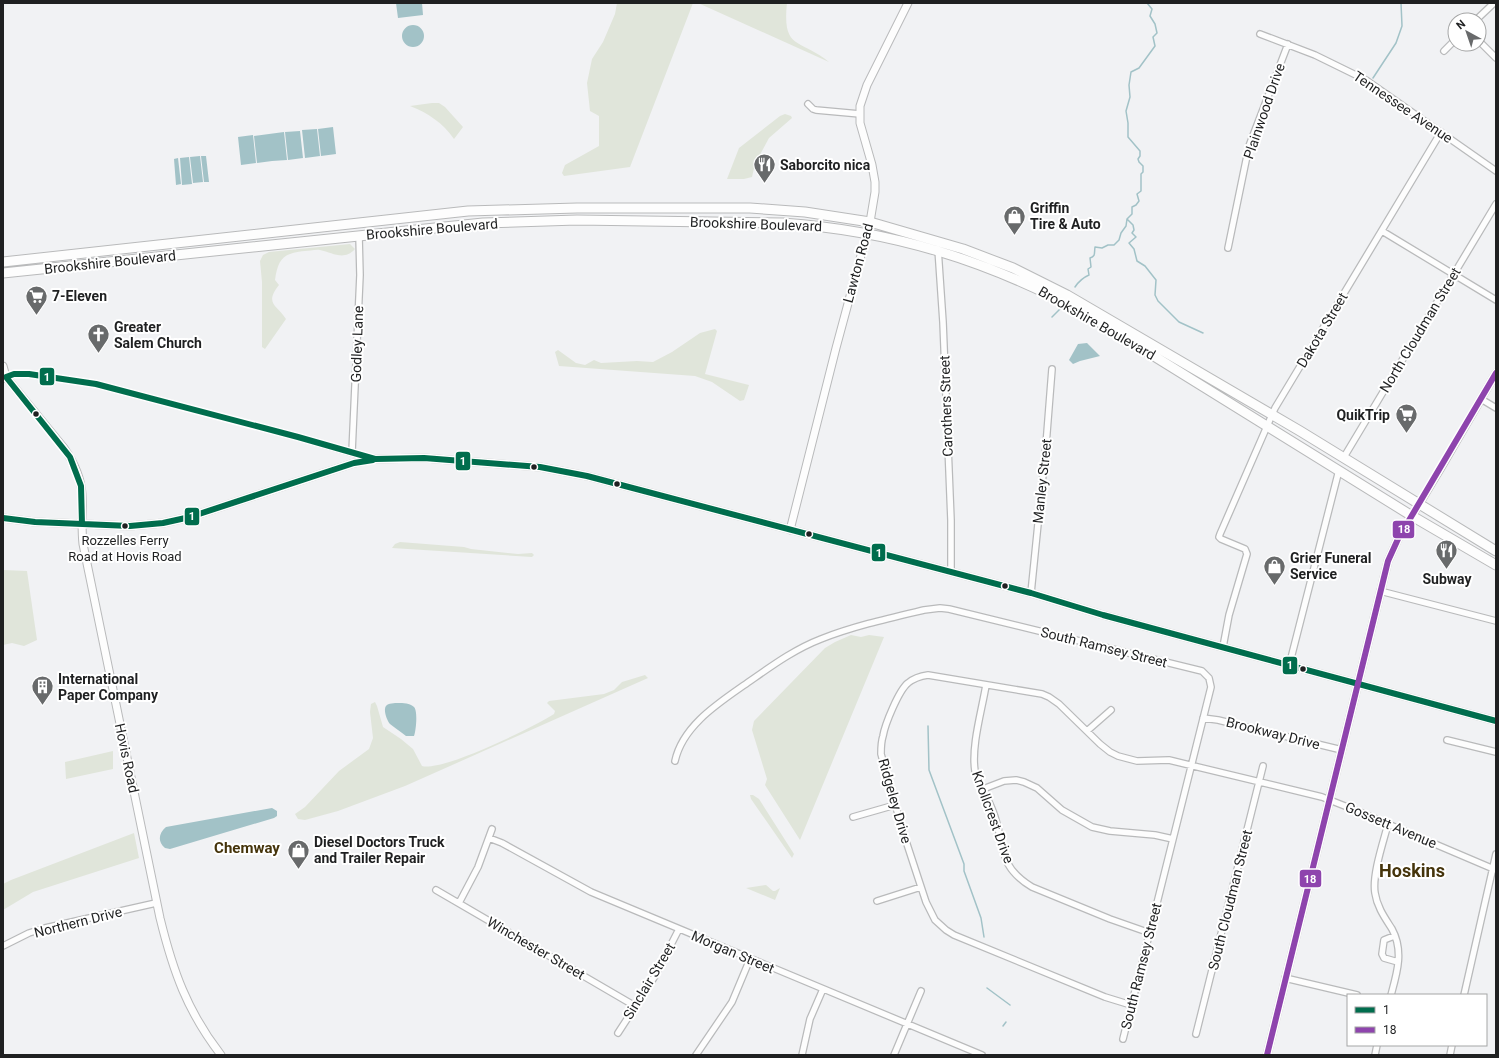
<svg xmlns="http://www.w3.org/2000/svg" width="1499" height="1058" font-family="Roboto,sans-serif">
  <rect width="100%" height="100%" fill="#f1f2f4"/>
  <path fill="#e0e5da" d="M617 3H693L630 167 564 176 562 173 565 165 599 146V116L590 111 587 83 592 59 603 42 615 14Z
    M698 3H787C782 51 800 38 829 62Z
    M432 103H439L445 107 463 127 454 139C443 123 428 113 410 106Z
    M785 114 791 116 792 118 769 138 755 164 752 177 744 179H727L739 148 780 116Z
    M350 244 355 249C344 261 333 253 320 250 316 249 309 251 305 251 283 253 278 259 275 280L279 285C264 304 277 305 286 319L265 349 262 347V282L260 261 263 255 269 252Z
    M715 329 717 331 705 374 749 385 744 400 740 401 712 382 695 376 559 366 555 352 558 350 576 363 585 365 594 360 601 363 637 361 653 362 672 352 700 333Z
    M400 542 464 547 471 549 518 554 532 553 534 555 532 557 392 548 395 544Z
    M3 570 27 571 37 640 24 646 12 643 3 645Z
    M851 635 861 637 869 635 884 637 800 840 765 785 767 779 752 730 754 721 825 648 835 642Z
    M645 675 648 678 405 786 338 811 305 820 298 819 295 814 305 807 339 771 369 749 373 738 370 712 371 704 375 702 377 706 383 727 401 739 413 749 422 766C442 772 534 727 554 714L555 711 547 703 549 701 604 694 614 690 622 682Z
    M113 751V769L66 779 65 762Z
    M750 795H753L759 799 794 854 792 858 751 799Z
    M134 833 139 858 33 892 3 910V884L11 880Z
    M766 885 773 891H775L780 888 775 900 746 888Z"/>
  <path fill="#a2c2c7" d="M396 3H422L423 15 398 18Z
    M402 36a11 11 0 1 1 22 0a11 11 0 1 1-22 0Z
    M333 127 336 154 321 156 318 129Z
    M317 129 320 156 305 158 302 130Z
    M300 131 303 158 288 160 285 132Z
    M284 132 287 160 272 161 269 134Z
    M269 134 272 161 257 163 254 136Z
    M253 135 256 163 241 165 238 137Z
    M200 156 203 182 193 183 190 157Z
    M201 156H206L209 182H204Z
    M189 157 192 184 182 185 180 158Z
    M178 158 181 184 176 185 174 159Z
    M1087 343 1100 356 1080 361 1073 364 1069 360 1078 344Z
    M398 703C403 703 410 703 414 707 418 711 416 731 414 736H406C401 732 395 728 390 724 387 721 383 710 386 706 388 703 395 703 398 703Z
    M272 808 277 811V816L274 818 170 849 165 848C157 841 159 833 166 827Z"/>
  <g fill="none" stroke-linecap="round" stroke-linejoin="round">
    <path stroke="#a2c2c7" stroke-width="1.5" d="M1373 78 1396 43 1402 26 1401 3
      M1127 219 1133 225 1134 230 1132 233 1136 237 1129 243 1134 249 1137 261 1145 266 1156 280 1155 295 1158 301 1179 322 1203 333
      M1075 287C1079 281 1082 278 1089 275L1088 269 1091 267 1090 258C1096 256 1094 253 1095 247L1102 248 1108 245H1114L1119 240 1121 233 1126 226 1127 219 1132 214V207L1136 205 1139 201 1137 194 1141 191V174L1143 172V166L1139 162 1138 159 1140 156V151L1128 137V123L1126 111 1130 97 1129 85 1131 72 1139 68 1155 46 1153 37 1157 33 1155 24 1150 16 1152 9 1147 3
      M1052 317 1060 309
      M928 726 929 770 964 864V871L981 918 984 937
      M987 988 1010 1005
      M1003 1026 1006 1022"/>
    <defs>
      <path id="minor" d="M1476 20 1494 3
        M1260 34 1315 55 1366 80 1496 171
        M1479 41 1496 58
        M1444 51 1455 40
        M808 104 813 109 816 110 860 114
        M1382 231 1496 300
        M1228 248 1249 146 1288 44
        M938 249 943 322 951 520V572
        M3 379 14 374H29L96 384 298 437 373 459
        M1481 399 1496 408
        M352 452 360 275 359 236
        M1344 457 1496 204
        M1380 591 1496 621
        M1031 593 1046 445 1052 369
        M1223 647 1229 615 1247 554 1245 549 1221 539 1219 537 1220 534 1275 408 1441 132
        M1289 666 1339 470
        M986 685C982 710 971 746 975 771 981 787 990 801 995 817 1005 849 999 867 1032 887L1110 919 1150 933
        M1203 718 1218 720 1342 750
        M1087 731 1111 710
        M1447 740 1496 752
        M675 761C683 724 722 701 750 681 773 665 795 649 821 639 854 626 890 618 924 610L940 608 949 609 1202 671 1209 678 1211 687 1123 1039
        M983 789 1004 781 1016 780 1024 782 1037 788 1062 810 1092 827 1110 831 1155 835 1173 839
        M853 817 895 805
        M1388 824C1383 843 1372 875 1375 893 1377 907 1385 918 1392 929 1404 951 1397 973 1391 995
        M489 838 502 843 591 892 982 1055
        M436 890 635 1006
        M877 901 921 887
        M459 903 478 867 492 829
        M1394 936 1384 940 1382 954 1384 958 1398 962
        M3 946 29 933 45 928 156 903
        M1285 978 1357 995
        M1464 995 1496 854
        M1131 1005 1105 997 954 935 946 930 935 920 926 902 903 832 881 754C881 748 881 742 883 736 885 724 899 690 908 683 914 678 921 676 928 675L1042 694 1049 697 1059 704 1100 744 1110 752 1118 756 1137 761 1169 760 1322 797 1355 810 1496 870
        M618 1033 655 976 679 929
        M1196 1034 1263 766
        M696 1055 732 1002 750 959
        M802 1055 810 1019 823 989
        M894 1055 921 991
        M1375 1055 1377 1045
        M1450 1055 1452 1045"/>
      <path id="tertiary" d="M3 366 6 377
        M3 375 6 377 64 448C73 461 81 477 82 494 83 510 81 527 83 544L160 918C173 971 187 1011 221 1055
        M3 518 35 522 130 526 163 523 190 517 354 463 375 459 424 458 540 467 587 476 1031 593 1103 615 1496 721
        M790 530 836 348 870 222 875 192V182L872 165 860 123V106L867 85 908 3
        M1267 1055 1388 561 1398 539 1442 466 1496 373"/>
      <path id="trunk" d="M3 262 468 211 577 208H750L805 212 870 222 963 249 1013 268 1067 295 1300 431 1496 551
        M3 273 483 223 577 220 783 223C893 231 986 260 1083 312L1412 516 1496 565"/>
    </defs>
    <use href="#minor" stroke="#b9babb" stroke-width="8"/>
    <use href="#tertiary" stroke="#b9babb" stroke-width="9"/>
    <use href="#trunk" stroke="#b9babb" stroke-width="11"/>
    <use href="#minor" stroke="#fdfdfd" stroke-width="5.5"/>
    <use href="#tertiary" stroke="#fdfdfd" stroke-width="7"/>
    <use href="#trunk" stroke="#fdfdfd" stroke-width="9"/>
    <defs>
      <path id="bus-1" d="M3 518 35 522 130 526 163 523 190 517 354 463 373 460
        M82 524 81 486 70 457 6 377 14 374H29L96 384 298 437 375 459 424 458 540 467 587 476 1031 593 1103 615 1496 721"/>
      <path id="bus-2" d="M1267 1055 1388 561 1398 539 1496 373"/>
    </defs>
    <use href="#bus-1" stroke="#fff" stroke-width="9"/>
    <use href="#bus-2" stroke="#fff" stroke-width="9"/>
    <use href="#bus-1" stroke="#006d4d" stroke-width="6"/>
    <use href="#bus-2" stroke="#8e44ad" stroke-width="6"/>
  </g>
  <defs>
    <symbol id="restaurant-pin" viewBox="-11 -11 22 30"><path d="M0 17L-7.5 6A9.5 9.5 0 1 1 7.5 6Z" fill="#686a6b" stroke="#fff"/><path d="M-5-6h1v4h1v-4h1v4h1v-4h1v5L-1.5 .5V6h-2V.5L-5-1ZM5-6V6H3V1.5H1.5Q1.5-4 5-6Z" fill="#fff"/></symbol>
    <symbol id="shop-pin" viewBox="-11 -11 22 30"><path d="M0 17L-7.5 6A9.5 9.5 0 1 1 7.5 6Z" fill="#686a6b" stroke="#fff"/><path d="M-5-2.5h2.3a2.7 3.5 0 0 1 5.4 0H5L5.5 6h-11ZM-1.5-2.5h3a1.5 2.3 0 0 0-3 0Z" fill="#fff"/></symbol>
    <symbol id="supermarket-pin" viewBox="-11 -11 22 30"><path d="M0 17L-7.5 6A9.5 9.5 0 1 1 7.5 6Z" fill="#686a6b" stroke="#fff"/><path d="M-6-5.5h2.5l.6 2H6L4.5 2H-2.5L-4.4-4H-6ZM-1.5 3.2a1.3 1.3 0 1 0 .1 0ZM3 3.2a1.3 1.3 0 1 0 .1 0Z" fill="#fff"/></symbol>
    <symbol id="church-pin" viewBox="-11 -11 22 30"><path d="M0 17L-7.5 6A9.5 9.5 0 1 1 7.5 6Z" fill="#686a6b" stroke="#fff"/><path d="M-1.2-6h2.4v3.5h3.3v2.4h-3.3V6h-2.4V-.1h-3.3v-2.4h3.3Z" fill="#fff"/></symbol>
    <symbol id="building-pin" viewBox="-11 -11 22 30"><path d="M0 17L-7.5 6A9.5 9.5 0 1 1 7.5 6Z" fill="#686a6b" stroke="#fff"/><path d="M-4-6H4V6H1V3H-1V6H-4ZM-2.5-4.3h1.7v1.8h-1.7ZM.8-4.3h1.7v1.8H.8ZM-2.5-1h1.7V.8h-1.7ZM.8-1h1.7V.8H.8Z" fill="#fff"/></symbol>
  </defs>
  <g fill-rule="evenodd">
    <use href="#restaurant-pin" x="752" y="152" width="25" height="34"/>
    <use href="#shop-pin" x="1002" y="204" width="25" height="34"/>
    <use href="#supermarket-pin" x="24" y="284" width="25" height="34"/>
    <use href="#church-pin" x="86" y="322" width="25" height="34"/>
    <use href="#supermarket-pin" x="1394" y="402" width="25" height="34"/>
    <use href="#restaurant-pin" x="1434" y="538" width="25" height="34"/>
    <use href="#shop-pin" x="1262" y="554" width="25" height="34"/>
    <use href="#building-pin" x="30" y="674" width="25" height="34"/>
    <use href="#shop-pin" x="286" y="838" width="25" height="34"/>
  </g>
  <g fill="#1f2021" stroke="#fff" stroke-width="1.5">
    <circle cx="36" cy="414" r="3.5"/>
    <circle cx="534" cy="467" r="3.5"/>
    <circle cx="617" cy="484" r="3.5"/>
    <circle cx="125" cy="526" r="3.5"/>
    <circle cx="809" cy="534" r="3.5"/>
    <circle cx="1005" cy="586" r="3.5"/>
    <circle cx="1303" cy="669" r="3.5"/>
  </g>
  <g text-anchor="middle" stroke-width="4" stroke-linejoin="round" paint-order="stroke">
    <g font-size="13" fill="#1f2021" stroke="#fff">
      <text x="125" y="545">Rozzelles Ferry<tspan x="125" dy="16">Road at Hovis Road</tspan></text>
    </g>
    <g font-size="14" fill="#1f2021" stroke="#fff">
      <text transform="translate(1403 107) rotate(34)" y="5">Tennessee Avenue</text>
      <text transform="translate(1264 111) rotate(-71)" y="5">Plainwood Drive</text>
      <text transform="translate(756 224) rotate(2)" y="5">Brookshire Boulevard</text>
      <text transform="translate(432 229) rotate(-5)" y="5">Brookshire Boulevard</text>
      <text transform="translate(110 262) rotate(-6)" y="5">Brookshire Boulevard</text>
      <text transform="translate(858 263) rotate(-75)" y="5">Lawton Road</text>
      <text transform="translate(1097 323) rotate(30)" y="5">Brookshire Boulevard</text>
      <text transform="translate(1322 330) rotate(-59)" y="5">Dakota Street</text>
      <text transform="translate(1420 330) rotate(-59)" y="5">North Cloudman Street</text>
      <text transform="translate(357 344) rotate(-88)" y="5">Godley Lane</text>
      <text transform="translate(946 406) rotate(-92)" y="5">Carothers Street</text>
      <text transform="translate(1042 481) rotate(-84)" y="5">Manley Street</text>
      <text transform="translate(1104 647) rotate(14)" y="5">South Ramsey Street</text>
      <text transform="translate(1273 733) rotate(14)" y="5">Brookway Drive</text>
      <text transform="translate(127 758) rotate(78)" y="5">Hovis Road</text>
      <text transform="translate(895 801) rotate(74)" y="5">Ridgeley Drive</text>
      <text transform="translate(993 817) rotate(70)" y="5">Knollcrest Drive</text>
      <text transform="translate(1391 825) rotate(23)" y="5">Gossett Avenue</text>
      <text transform="translate(1230 900) rotate(-76)" y="5">South Cloudman Street</text>
      <text transform="translate(78 922) rotate(-14)" y="5">Northern Drive</text>
      <text transform="translate(536 948) rotate(30)" y="5">Winchester Street</text>
      <text transform="translate(733 952) rotate(23)" y="5">Morgan Street</text>
      <text transform="translate(1141 966) rotate(-76)" y="5">South Ramsey Street</text>
      <text transform="translate(649 981) rotate(-59)" y="5">Sinclair Street</text>
    </g>
    <g font-size="14" font-weight="bold" fill="#1f2021" stroke="#fff" text-anchor="start">
      <text x="780" y="170">Saborcito nica</text>
      <text x="1030" y="213">Griffin<tspan x="1030" dy="16">Tire &amp; Auto</tspan></text>
      <text x="52" y="301">7-Eleven</text>
      <text x="114" y="332">Greater<tspan x="114" dy="16">Salem Church</tspan></text>
      <text x="1390" y="420" text-anchor="end">QuikTrip</text>
      <text x="1290" y="563">Grier Funeral<tspan x="1290" dy="16">Service</tspan></text>
      <text x="1447" y="584" text-anchor="middle">Subway</text>
      <text x="58" y="684">International<tspan x="58" dy="16">Paper Company</tspan></text>
      <text x="314" y="847">Diesel Doctors Truck<tspan x="314" dy="16">and Trailer Repair</tspan></text>
    </g>
    <g font-size="15" font-weight="bold" fill="#45340b" stroke="#fff">
      <text x="247" y="853">Chemway</text>
    </g>
    <g font-size="18" font-weight="bold" fill="#45340b" stroke="#fff">
      <text x="1412" y="877">Hoskins</text>
    </g>
  </g>
  <g stroke="#fff" stroke-width="1.5">
    <rect x="39" y="367" width="16" height="19" rx="4" fill="#006d4d"/>
    <rect x="455" y="451" width="16" height="20" rx="4" fill="#006d4d"/>
    <rect x="184" y="507" width="16" height="19" rx="4" fill="#006d4d"/>
    <rect x="1392" y="520" width="23" height="19" rx="4" fill="#8e44ad"/>
    <rect x="871" y="543" width="15" height="19" rx="4" fill="#006d4d"/>
    <rect x="1282" y="656" width="16" height="19" rx="4" fill="#006d4d"/>
    <rect x="1299" y="869" width="23" height="19" rx="4" fill="#8e44ad"/>
  </g>
  <g font-size="11" text-anchor="middle" font-weight="bold" fill="#fff">
    <text x="47" y="381">1</text>
    <text x="463" y="465">1</text>
    <text x="192" y="520">1</text>
    <text x="1404" y="533">18</text>
    <text x="879" y="557">1</text>
    <text x="1290" y="669">1</text>
    <text x="1310" y="883">18</text>
  </g>
  <rect width="1499" height="1058" fill="none" stroke="#1f2021" stroke-width="8"/>
  <rect x="1347" y="994" width="140" height="52" fill="#ffffff" stroke="#a5a6a6"/>
  <rect x="1355" y="1007" width="20" height="6" fill="#006d4d" stroke="#a5a6a6"/>
  <text x="1383" y="1014" font-size="12" fill="#1f2021">1</text>
  <rect x="1355" y="1027" width="20" height="6" fill="#8e44ad" stroke="#a5a6a6"/>
  <text x="1383" y="1034" font-size="12" fill="#1f2021">18</text>
  <g transform="translate(1467 32) rotate(320)"><circle r="19" fill="#ffffff" stroke="#a5a6a6"/>
  <path d="M0-3L7 15L0 10L-7 15Z" fill="#686a6b"/>
  <text y="-6" font-size="11" font-weight="bold" text-anchor="middle" fill="#1f2021">N</text>
  </g>
</svg>
